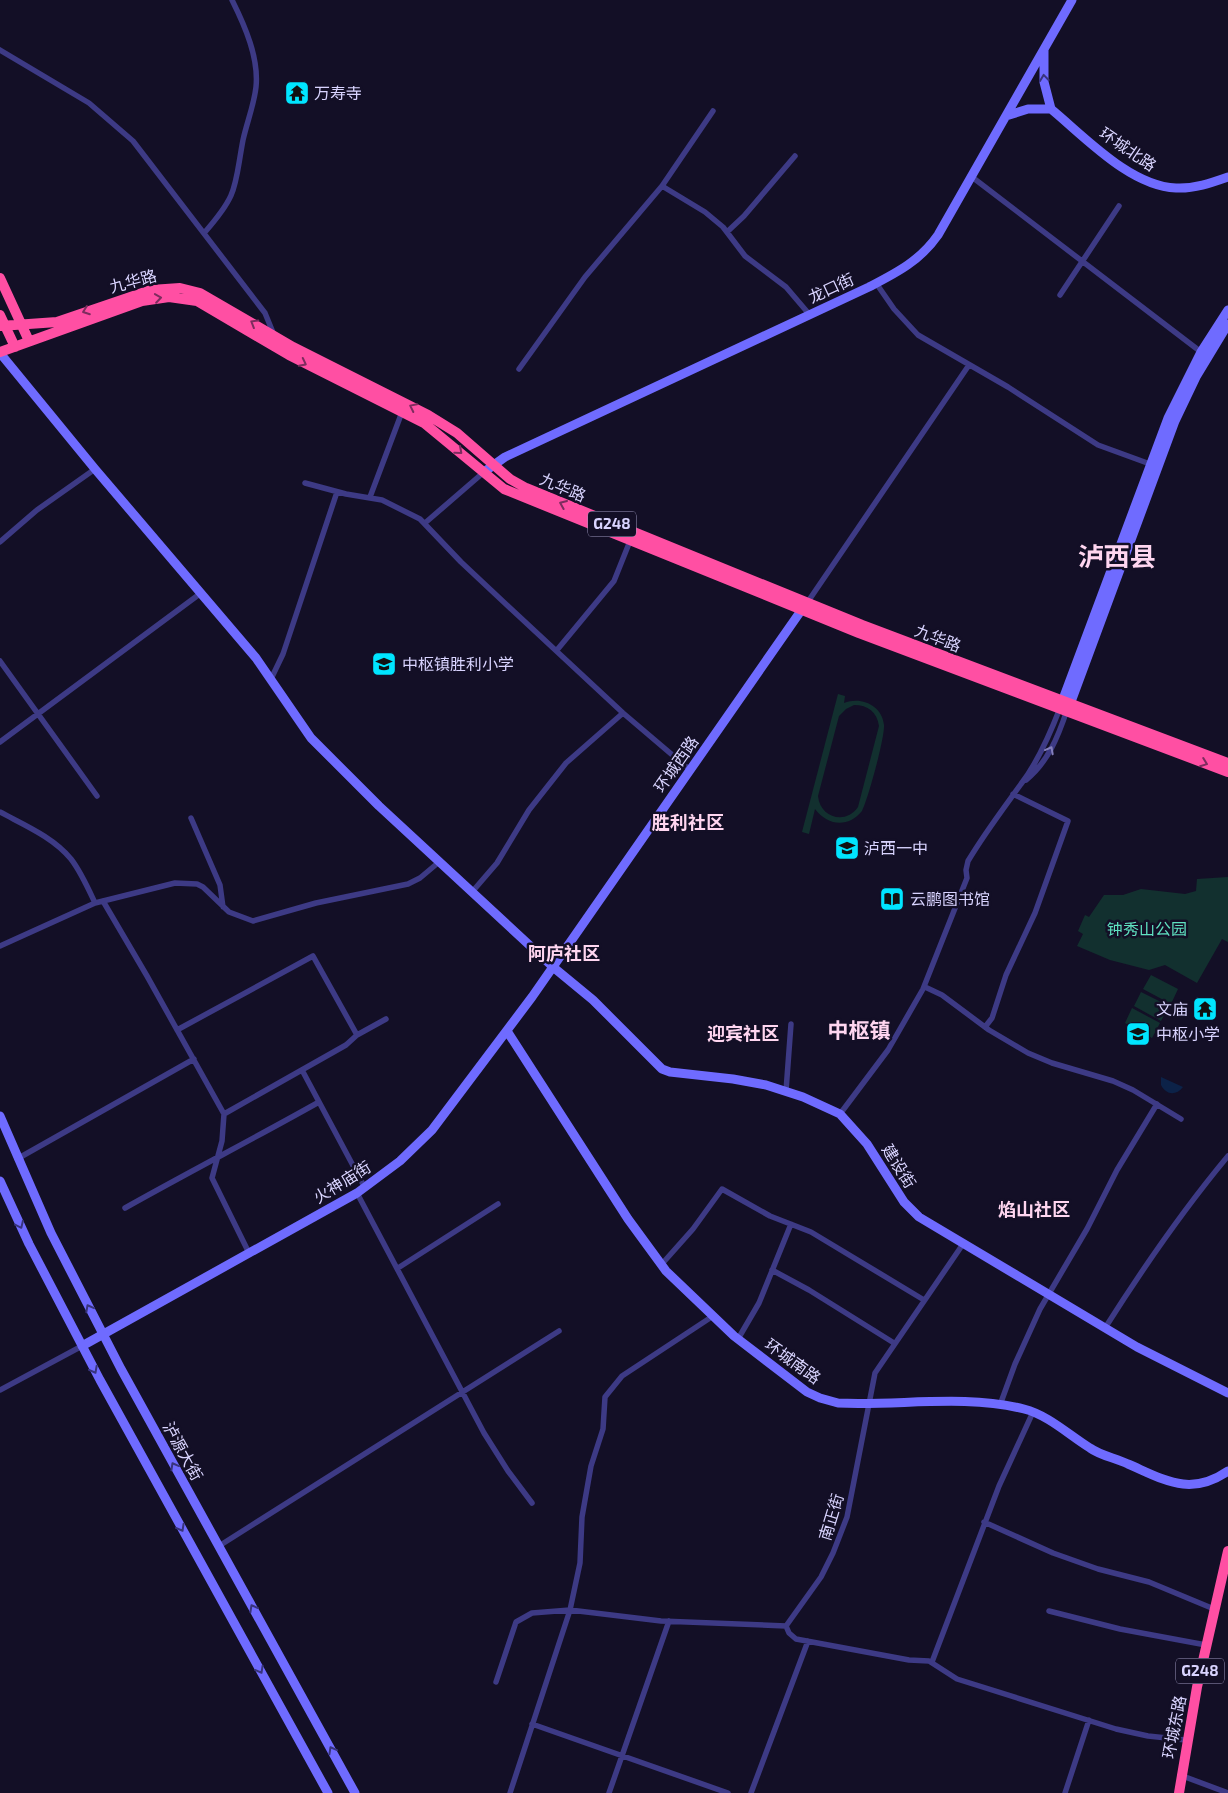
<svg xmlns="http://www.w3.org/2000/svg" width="1228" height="1793" font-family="'Exo 2','Noto Sans SC',sans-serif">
  <rect width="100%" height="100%" fill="#130f26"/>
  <path fill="#12302f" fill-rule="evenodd" d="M838 694 845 696 844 703C861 696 882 705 884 725 885 737 868 799 862 811 848 828 828 826 815 809L809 834 802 832ZM854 705C868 705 877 712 879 726L858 807C846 825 820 818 818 796L839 716 846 709Z
    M1228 877V942L1222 939 1197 983 1165 965 1149 970 1110 960 1077 946 1083 934 1078 931 1085 915 1089 917 1104 895H1123L1141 889 1185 894 1196 891 1197 879Z
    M1151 975 1178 989 1171 1004 1143 989Z
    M1141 992 1169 1006 1161 1021 1134 1006Z
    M1132 1008 1160 1023 1152 1038 1125 1023Z"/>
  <path fill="#0c2248" d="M1161 1077 1183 1087C1176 1096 1166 1095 1161 1085Z"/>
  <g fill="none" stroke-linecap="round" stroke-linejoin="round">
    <path stroke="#3d3a85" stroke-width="5.5" d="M0 50 89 103 133 141 265 313 274 335
      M972 177 1201 352
      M662 186 705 212 723 227 745 256 786 287 809 314
      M205 232C239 193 234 188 243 140 247 122 254 105 256 87 259 58 245 26 232 0
      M727 232 744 216 795 156
      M876 283 894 309 918 335 1008 387 1098 445 1150 464
      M1060 295 1119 206
      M519 369 585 277 662 186 713 111
      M305 483 346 494 382 500 420 519 461 562 509 607 623 713 690 770
      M370 497 402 412
      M425 523 484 472
      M0 542 37 510 95 469
      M807 603 969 365
      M557 650 614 581 630 541
      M0 661 97 796
      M271 679 283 654 337 492
      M0 742 201 593
      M1026 780C1048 762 1058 737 1067 710
      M0 812C24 825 53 837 71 859 81 872 88 888 95 903
      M191 818 220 885 223 907
      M472 892 497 863 529 810 566 763 623 713
      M103 901 147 976 224 1114 222 1141 212 1178 249 1253
      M0 946 95 903 175 883 197 884 203 887 229 912 253 921 316 903 408 884 420 878 439 862
      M925 987 942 995 989 1030 1028 1053 1052 1063 1113 1081 1133 1090 1181 1119
      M985 1027 992 1018 1006 975 1035 913 1068 821 1013 794
      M177 1030 313 956 357 1035
      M302 1070 365 1188
      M786 1091 791 1024
      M224 1114 346 1045 357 1035 386 1019
      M840 1114 888 1050 923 989 967 878 966 870 968 861C984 834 1003 809 1021 784 1038 762 1050 734 1060 708
      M17 1159 194 1059
      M357 1193 484 1433 508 1471 532 1503
      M125 1208C189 1172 255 1138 319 1102
      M661 1265 693 1229 722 1189 770 1216 811 1232 924 1300
      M398 1268 498 1204
      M772 1270 809 1290 894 1343
      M1105 1328C1143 1268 1183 1210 1228 1156
      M738 1339 759 1303 791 1224
      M0 1390 82 1346
      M1000 1405 1015 1364 1040 1309 1087 1229 1117 1170 1157 1104
      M984 1522 1053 1553 1098 1569 1149 1582 1214 1609
      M219 1546 559 1331
      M1049 1611 1120 1629 1206 1645
      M786 1626 821 1577 833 1553 847 1517 875 1373 963 1244
      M786 1626 789 1633 796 1639 909 1660 929 1661 957 1679 1116 1729 1148 1736 1186 1740
      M932 1662 999 1486 1033 1412
      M496 1682 516 1622 532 1613 570 1610 661 1621 786 1626
      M532 1724 728 1793
      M1180 1775 1228 1793
      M510 1793 570 1610 580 1563 582 1517 591 1466 603 1429 605 1397 622 1376 713 1316
      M609 1793 669 1621
      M751 1793 808 1641
      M1065 1793 1089 1720"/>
    <path stroke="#6f6bff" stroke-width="9" d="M1044 50V82L1051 109
      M1051 109C1085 137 1130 186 1176 188 1194 189 1211 183 1228 177
      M1006 116 1028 109H1051
      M0 353 95 469 256 658 311 738 379 806 553 967 593 1000 662 1069 670 1072 733 1079 766 1085 803 1097 840 1114 867 1144 904 1202 919 1217 1137 1347 1228 1393
      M484 472 505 457 869 287C896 273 920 261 938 235L1072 0
      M1060 707 1168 418 1201 352 1228 310
      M1068 710 1175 421 1196 377 1228 324
      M507 1031 628 1219 666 1271 734 1336 807 1392 820 1398 838 1403C899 1406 964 1394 1024 1409 1048 1415 1069 1435 1090 1448 1101 1456 1116 1458 1128 1464 1165 1480 1190 1497 1228 1471
      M0 1116 51 1233 121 1369 355 1793
      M0 1181 29 1244 100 1380 328 1793
      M82 1346 357 1193 400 1161 432 1130 532 997 805 605"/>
    <path stroke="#ff4fa3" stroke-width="10" d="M0 278 29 341
      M0 315 15 347
      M0 326 57 322 151 290 180 288 200 293 293 347 428 415 457 433 510 479 526 488 862 625 1228 763
      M0 352 142 301 169 297 197 301 289 355 424 423 504 489 859 633 1228 772
      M1179 1793 1197 1687 1228 1551"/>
  </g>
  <defs><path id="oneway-chevron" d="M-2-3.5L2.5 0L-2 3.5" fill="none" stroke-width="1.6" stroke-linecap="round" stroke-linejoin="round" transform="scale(1.25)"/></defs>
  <g stroke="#38347d">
    <use href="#oneway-chevron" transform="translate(1044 78) rotate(-97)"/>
    <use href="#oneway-chevron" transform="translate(20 1225) rotate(65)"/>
    <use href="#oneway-chevron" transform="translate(89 1308) rotate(-118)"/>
    <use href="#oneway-chevron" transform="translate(94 1370) rotate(62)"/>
    <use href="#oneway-chevron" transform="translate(174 1466) rotate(-119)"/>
    <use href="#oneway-chevron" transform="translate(181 1528) rotate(61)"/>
    <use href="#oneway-chevron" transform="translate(253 1608) rotate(-119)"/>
    <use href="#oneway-chevron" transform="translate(260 1670) rotate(61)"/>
    <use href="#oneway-chevron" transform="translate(332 1750) rotate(-119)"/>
  </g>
  <g stroke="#7d2c5e">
    <use href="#oneway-chevron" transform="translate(158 298) rotate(-8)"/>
    <use href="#oneway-chevron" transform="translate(86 311) rotate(160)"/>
    <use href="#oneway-chevron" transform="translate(254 323) rotate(-149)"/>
    <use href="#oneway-chevron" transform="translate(303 363) rotate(27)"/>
    <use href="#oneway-chevron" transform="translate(413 407) rotate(-154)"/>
    <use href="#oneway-chevron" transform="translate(459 451) rotate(41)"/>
    <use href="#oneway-chevron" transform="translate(563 504) rotate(-157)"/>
    <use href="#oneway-chevron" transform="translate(1204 763) rotate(21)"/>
  </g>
  <use stroke="#837fbc" href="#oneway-chevron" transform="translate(1050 750) rotate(-62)"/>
  <defs>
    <symbol id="temple-square" viewBox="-11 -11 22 22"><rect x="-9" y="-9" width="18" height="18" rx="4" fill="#00e5ff" stroke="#130f26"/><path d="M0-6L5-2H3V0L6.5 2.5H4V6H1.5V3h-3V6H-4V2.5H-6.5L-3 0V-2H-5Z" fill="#111"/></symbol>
    <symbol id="school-square" viewBox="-11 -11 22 22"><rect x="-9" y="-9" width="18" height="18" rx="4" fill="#00e5ff" stroke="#130f26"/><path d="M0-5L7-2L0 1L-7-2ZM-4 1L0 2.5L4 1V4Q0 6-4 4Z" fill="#111"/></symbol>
    <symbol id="library-square" viewBox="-11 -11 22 22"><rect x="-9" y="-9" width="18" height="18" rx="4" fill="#00e5ff" stroke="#130f26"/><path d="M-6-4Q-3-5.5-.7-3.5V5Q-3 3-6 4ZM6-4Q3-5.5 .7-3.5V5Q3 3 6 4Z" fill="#111"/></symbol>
  </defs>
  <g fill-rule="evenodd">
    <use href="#temple-square" x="283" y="79" width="28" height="28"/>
    <use href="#school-square" x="370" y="650" width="28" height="28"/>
    <use href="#school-square" x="833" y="834" width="28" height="28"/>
    <use href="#library-square" x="878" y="885" width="28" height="28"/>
    <use href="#temple-square" x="1191" y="995" width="28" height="28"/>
    <use href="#school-square" x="1124" y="1020" width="28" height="28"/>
  </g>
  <g text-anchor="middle" stroke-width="5" stroke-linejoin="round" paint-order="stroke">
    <g fill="#130f26" stroke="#9e99be" stroke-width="1">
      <rect x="588" y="511.5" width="48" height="25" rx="4"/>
      <rect x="1176" y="1658.5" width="48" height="25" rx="4"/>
    </g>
    <g font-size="15" font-weight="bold" fill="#d9d4ff">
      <text x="612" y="529">G248</text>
      <text x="1200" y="1676">G248</text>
    </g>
    <g font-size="16" fill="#d9d4ff" stroke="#130f26" text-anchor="start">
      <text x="314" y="99">万寿寺</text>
      <text x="402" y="670">中枢镇胜利小学</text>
      <text x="864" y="854">泸西一中</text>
      <text x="910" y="905">云鹏图书馆</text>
      <text x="1188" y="1015" text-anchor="end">文庙</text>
      <text x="1156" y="1040">中枢小学</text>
    </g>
    <g font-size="16" fill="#d9d4ff" stroke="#130f26">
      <text transform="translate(1128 149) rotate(34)" y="6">环城北路</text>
      <text transform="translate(133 281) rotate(-15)" y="6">九华路</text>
      <text transform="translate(831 288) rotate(-25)" y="6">龙口街</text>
      <text transform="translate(563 487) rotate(23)" y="6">九华路</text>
      <text transform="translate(938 638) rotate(21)" y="6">九华路</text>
      <text transform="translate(676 764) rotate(-55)" y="6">环城西路</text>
      <text transform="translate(899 1166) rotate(58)" y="6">建设街</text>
      <text transform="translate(342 1182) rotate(-32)" y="6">火神庙街</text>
      <text transform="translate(793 1361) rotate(36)" y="6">环城南路</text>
      <text transform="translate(183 1451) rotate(61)" y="6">泸源大街</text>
      <text transform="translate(831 1517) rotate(-73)" y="6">南正街</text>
      <text transform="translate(1174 1727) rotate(-79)" y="6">环城东路</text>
    </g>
    <g font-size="16" fill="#5fe0c0" stroke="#130f26">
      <text x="1147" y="935">钟秀山公园</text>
    </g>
    <g font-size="18" font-weight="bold" fill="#ffd6f0" stroke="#130f26">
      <text x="688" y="829">胜利社区</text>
      <text x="564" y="960">阿庐社区</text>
      <text x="743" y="1040">迎宾社区</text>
      <text x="1034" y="1216">焰山社区</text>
    </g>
    <g font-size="21" font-weight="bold" fill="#ffd6f0" stroke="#130f26">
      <text x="859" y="1038">中枢镇</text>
    </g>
    <g font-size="26" font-weight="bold" fill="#ffd6f0" stroke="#130f26">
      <text x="1117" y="566">泸西县</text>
    </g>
  </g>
</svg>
